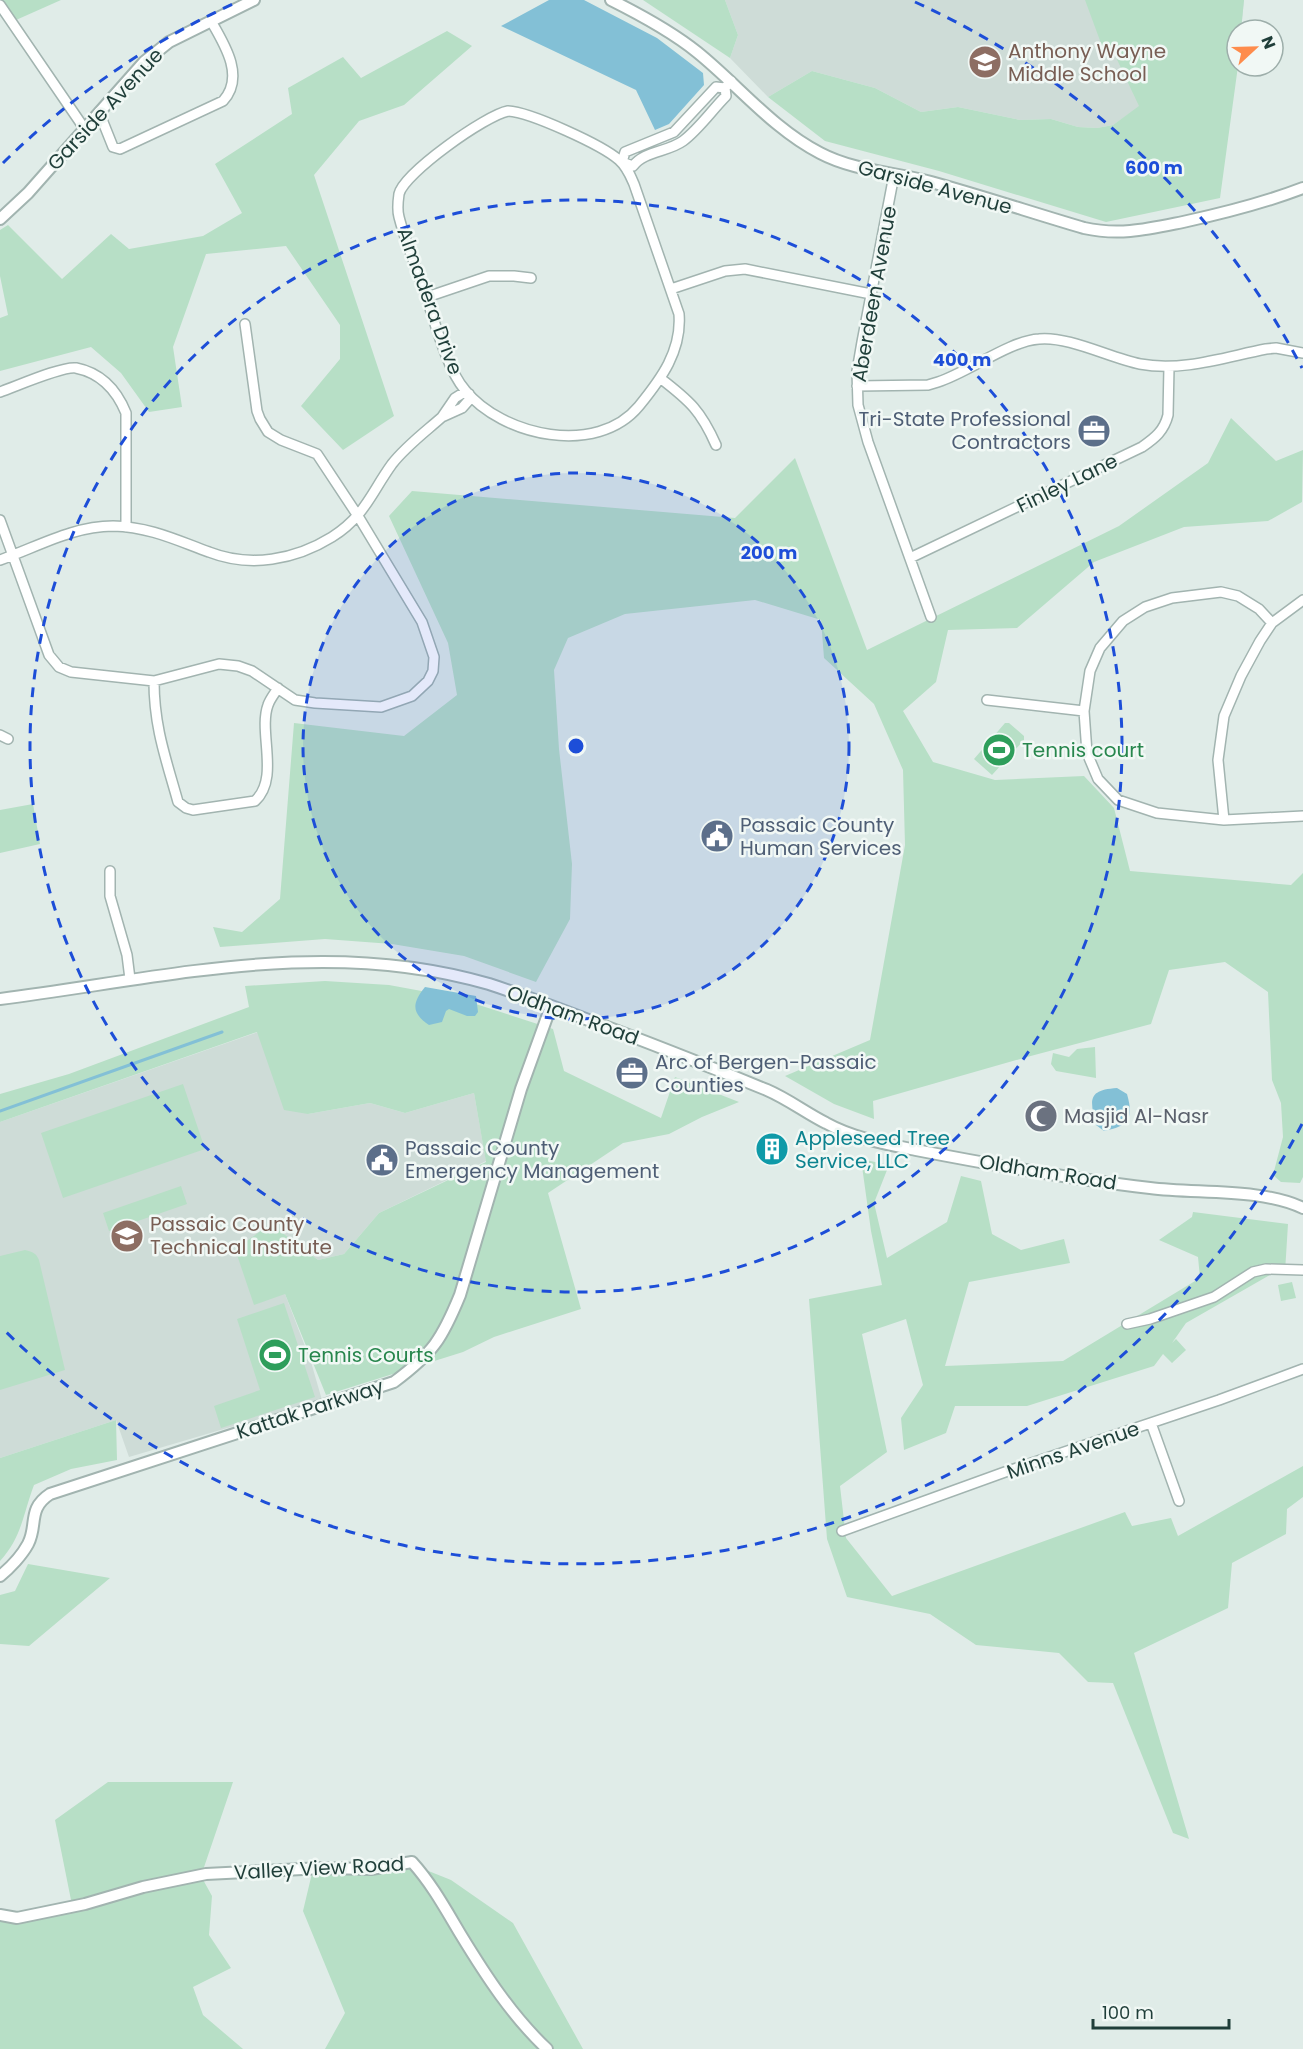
<svg xmlns="http://www.w3.org/2000/svg" width="1303" height="2049" font-family="Poppins,sans-serif">
  <rect width="100%" height="100%" fill="#e0ece8"/>
  <path fill="#cedcd7" d="M725 0H1244L1241 30H1237L1238 66 1139 107 1113 125 1097 128 1078 127 1051 119 1020 120 958 107 921 112 875 88 812 71 768 97 730 58 738 35Z
    M258 1032 308 1114 370 1103 405 1113 474 1093 486 1161 379 1213 344 1254 318 1260 271 1224 285 1294 311 1362 322 1400 129 1457 116 1420 0 1458V1122Z"/>
  <path fill="#b7dfc6" d="M2 0H61L16 20Z
    M643 0H725L738 35 730 58Z
    M1085 0H1244L1241 30H1237L1238 66 1220 198 1106 222 939 171 825 141 768 97 812 71 875 88 921 112 958 107 1020 120 1051 119 1078 127 1097 128 1113 125 1139 106 1112 49 1102 46Z
    M447 31 472 46 404 105 359 121 314 175 394 416 343 450 301 406 340 359V325L286 246 206 254 173 347 182 407 149 412 121 373 91 347 0 371V318L8 315 0 276V230L8 225 62 279 111 234 129 249 203 236 242 213 215 164 292 114 288 88 343 57 361 78Z
    M1231 418 1276 461 1303 450 1302 502 1268 521 1184 527 1094 562 1017 628 948 630 936 682 903 711 933 762 995 780 1084 776 1114 808 1130 871 1291 885 1303 873V1177L1300 1183 1281 1182 1273 1175 1283 1137 1281 1103 1272 1080 1268 992 1225 962 1169 970 1151 1024 1027 1057 873 1101 874 1119 834 1104 785 1076 870 1040 905 845 903 770 874 704 824 658 821 620 755 600 625 614 568 638 554 670 559 749 572 864 570 919 536 982 464 956 392 944 325 939 220 947 213 927 242 932 280 899 294 723 404 736 457 695 448 643 389 516 412 491 735 518 795 458 867 650 1119 526 1208 463Z
    M1005 723H1009L1024 736V740L992 775 974 759Z
    M33 804 40 844 0 853V810Z
    M325 981 389 985 454 997 553 1029 564 1071 661 1118 675 1077 739 1102 702 1117 669 1134 623 1143 548 1193 581 1309 494 1337 463 1352 326 1395 285 1294 254 1305 235 1249 271 1224 318 1260 344 1254 379 1213 486 1162 474 1093 405 1113 370 1103 308 1114 284 1110 257 1032 0 1122V1094L69 1074 249 1007 245 986Z
    M1095 1047 1096 1078 1056 1071 1051 1064 1053 1053 1069 1057 1077 1049Z
    M183 1084 205 1149 63 1198 41 1133Z
    M861 1159 889 1165 874 1203 887 1258 947 1222 961 1176 981 1181 992 1234 1021 1250 1064 1239 1070 1263 969 1282 945 1366 1063 1361 1200 1278 1198 1257 1159 1240 1192 1217 1193 1212 1288 1224 1285 1272H1275L1186 1323 1172 1343 1176 1339 1186 1350 1172 1363 1163 1354 1154 1366 1027 1406H955L946 1433 904 1450 901 1418 923 1385 906 1319 862 1334 887 1452 840 1486 846 1538 892 1596 1125 1512 1132 1526 1171 1518 1178 1536 1303 1466V1497L1287 1509 1286 1534 1232 1563 1228 1608 1134 1653 1189 1839 1173 1833 1113 1683 1088 1682 1059 1653 976 1645 930 1614 847 1597 827 1539 809 1299 882 1285 871 1231Z
    M181 1186 187 1204 109 1231 103 1213Z
    M25 1250C33 1252 36 1253 39 1260L65 1370 0 1390V1256Z
    M1292 1282 1296 1298 1281 1301 1278 1285Z
    M284 1303 315 1397 221 1428 214 1406 260 1390 237 1319Z
    M116 1420 117 1460 71 1469 34 1485C23 1514 22 1537 0 1561V1458Z
    M28 1564 110 1578 29 1646 0 1644V1595L15 1591Z
    M108 1782H233L201 1876 212 1896 209 1935 231 1968 193 1987 203 2015 243 2049H0V1912L73 1910 55 1820Z
    M421 1868 451 1880 513 1923 583 2049H325L345 2013 303 1911 313 1869Z"/>
  <path fill="#83c0d6" d="M549 0H584L657 38 703 73 704 85 669 124 655 130 636 90 501 26Z
    M425 987 476 996 478 1012 475 1016H467L449 1009 446 1011 442 1022 429 1025C411 1013 412 1003 425 987Z
    M1117 1088 1127 1094C1134 1119 1129 1126 1104 1131L1096 1125C1090 1100 1087 1090 1117 1088Z"/>
  <g fill="none" stroke-linecap="round" stroke-linejoin="round">
    <path stroke="#83c0d6" stroke-width="3" d="M0 1111 222 1032"/>
    <defs>
      <path id="minor" d="M0 5 84 128
        M725 88 716 87 674 132 625 152 622 162 633 166C644 151 668 152 683 141 699 129 712 110 726 96L725 88 731 81
        M508 111C530 112 602 145 619 160 627 167 630 175 634 184L679 314C682 351 661 379 639 406 597 457 502 436 465 390 446 368 434 318 424 290 416 266 405 241 399 217 397 210 398 201 399 194 404 173 486 115 508 111Z
        M99 112 113 147 120 149 223 101C245 77 225 45 211 21
        M894 175 862 342 857 371 858 405 868 442 931 617
        M671 289 725 271 745 269 871 294
        M427 297 489 276H514L531 278
        M660 378C690 401 701 411 716 445
        M857 386 928 385 938 382C969 372 1009 341 1039 339 1069 336 1110 358 1140 364 1182 372 1225 357 1266 349L1276 348 1303 353
        M0 392C15 387 62 366 76 368 101 373 117 391 126 413V527
        M463 393 469 394V400L462 408 442 417 455 398Z
        M0 520 49 655 59 667 71 672 154 681 219 664 238 666 252 671 295 700 315 703 381 707 412 696 428 681 433 671 434 657 422 622 358 516 317 454 281 440 268 432 260 419 257 411 245 324
        M910 558 1142 447C1155 438 1164 431 1168 415L1169 367
        M0 560C37 547 73 526 113 526 150 527 176 540 209 552 250 568 295 560 332 537 365 516 371 493 392 464 406 446 425 432 442 417
        M1272 623 1259 609 1238 596 1221 592 1172 598 1145 607 1123 621 1100 648 1090 671 1084 711 1087 753 1098 779 1118 800 1157 813 1224 820 1303 816
        M154 681C154 727 166 759 178 802L186 808 193 810 255 801C280 778 258 732 268 705 270 699 275 693 278 688
        M987 700 1084 711
        M0 735 8 739
        M1224 820 1218 760 1224 716 1241 676 1260 641 1272 623 1303 600
        M110 871V896L127 955 130 979
        M1127 1324 1150 1319 1214 1297 1253 1272 1266 1269 1303 1270
        M1151 1423 1179 1501
        M842 1531 1005 1472 1219 1400 1303 1369"/>
      <path id="tertiary" d="M611 0C641 15 671 31 697 52 738 85 773 129 820 153 854 171 894 172 931 182 982 196 1033 213 1084 228 1120 236 1148 229 1183 222 1224 213 1264 203 1303 188
        M0 219 28 193 144 62 169 42 254 0
        M0 999C165 978 324 936 489 984 523 995 557 1008 591 1021 650 1043 708 1066 767 1090 788 1099 806 1113 826 1123 853 1138 886 1144 916 1150 993 1165 1072 1179 1150 1188 1196 1194 1262 1188 1303 1208
        M0 1576C10 1568 22 1555 28 1544 38 1525 27 1509 50 1494L394 1382C433 1353 442 1339 460 1295L521 1089 551 1006
        M0 1915 17 1918 85 1904 143 1887 206 1874 322 1868 371 1869 412 1862C432 1884 446 1910 461 1935 486 1976 512 2016 547 2049"/>
    </defs>
    <use href="#minor" stroke="#a2b4b0" stroke-width="12"/>
    <use href="#tertiary" stroke="#a2b4b0" stroke-width="14"/>
    <use href="#minor" stroke="#fff" stroke-width="9"/>
    <use href="#tertiary" stroke="#fff" stroke-width="10"/>
  </g>
  <circle cx="576" cy="746" r="273" fill="#1d4ed8" fill-opacity=".12"/>
  <g fill="none" stroke="#1d4ed8" stroke-width="3" stroke-dasharray="10 8">
    <circle cx="576" cy="746" r="273"/>
    <circle cx="576" cy="746" r="546"/>
    <path d="M1302 1124A818 818 0 0 1 3 1329M3 163A818 818 0 0 1 237 2M915 2A818 818 0 0 1 1302 368"/>
  </g>
  <defs>
    <symbol id="school-disc" viewBox="-11 -11 22 22"><circle r="9.5" fill="#8d6e63" stroke="#f1f8f5"/><path d="M0-5L7-2L0 1L-7-2ZM-4 1L0 2.5L4 1V4Q0 6-4 4Z" fill="#fff"/></symbol>
    <symbol id="office-disc" viewBox="-11 -11 22 22"><circle r="9.5" fill="#5c6f8a" stroke="#f1f8f5"/><path d="M-6-3h4V-5.5h4V-3h4V5H-6ZM-1-4.5V-3h2v-1.5ZM-6 0V1H6V0Z" fill="#fff"/></symbol>
    <symbol id="stadium-disc" viewBox="-11 -11 22 22"><circle r="9.5" fill="#2e9e5b" stroke="#f1f8f5"/><path d="M0-5a6.5 5 0 1 0 0 10a6.5 5 0 1 0 0-10ZM-3.5-1.8h7v3.6h-7Z" fill="#fff"/></symbol>
    <symbol id="civic-disc" viewBox="-11 -11 22 22"><circle r="9.5" fill="#5c6f8a" stroke="#f1f8f5"/><path d="M-.6-6.5H3V-4.5H.6V-3L4-1V1h2V6H-6V1h2V-1L-.6-3ZM-1.2 2.5V6h2.4V2.5Z" fill="#fff"/></symbol>
    <symbol id="mosque-disc" viewBox="-11 -11 22 22"><circle r="9.5" fill="#6b7280" stroke="#f1f8f5"/><path d="M3.5-4.9A6 6 0 1 0 3.5 4.9A5 5 0 1 1 3.5-4.9Z" fill="#fff"/></symbol>
    <symbol id="building-disc" viewBox="-11 -11 22 22"><circle r="9.5" fill="#0f9aa8" stroke="#f1f8f5"/><path d="M-4-6H4V6H1V3H-1V6H-4ZM-2.5-4.3h1.7v1.8h-1.7ZM.8-4.3h1.7v1.8H.8ZM-2.5-1h1.7V.8h-1.7ZM.8-1h1.7V.8H.8Z" fill="#fff"/></symbol>
  </defs>
  <g fill-rule="evenodd">
    <use href="#school-disc" x="966" y="43" width="38" height="38"/>
    <use href="#office-disc" x="1075" y="412" width="38" height="38"/>
    <use href="#stadium-disc" x="980" y="731" width="38" height="38"/>
    <use href="#civic-disc" x="698" y="817" width="38" height="38"/>
    <use href="#office-disc" x="613" y="1054" width="38" height="38"/>
    <use href="#mosque-disc" x="1022" y="1097" width="38" height="38"/>
    <use href="#building-disc" x="753" y="1130" width="38" height="38"/>
    <use href="#civic-disc" x="363" y="1141" width="38" height="38"/>
    <use href="#school-disc" x="108" y="1217" width="38" height="38"/>
    <use href="#stadium-disc" x="256" y="1336" width="38" height="38"/>
  </g>
  <g text-anchor="middle" stroke-width="5" stroke-linejoin="round" paint-order="stroke">
    <g font-size="20" fill="#785e54" stroke="#f1f8f5" text-anchor="start">
      <text x="1008" y="58">Anthony Wayne<tspan x="1008" dy="23">Middle School</tspan></text>
      <text x="150" y="1231">Passaic County<tspan x="150" dy="23">Technical Institute</tspan></text>
    </g>
    <g font-size="20" fill="#1f3e39" stroke="#f1f8f5">
      <text transform="translate(105 109) rotate(-47)" y="7">Garside Avenue</text>
      <text transform="translate(935 187) rotate(15)" y="7">Garside Avenue</text>
      <text transform="translate(874 294) rotate(-80)" y="7">Aberdeen Avenue</text>
      <text transform="translate(430 301) rotate(70)" y="7">Almadera Drive</text>
      <text transform="translate(1067 483) rotate(-26)" y="7">Finley Lane</text>
      <text transform="translate(573 1015) rotate(20)" y="7">Oldham Road</text>
      <text transform="translate(1048 1172) rotate(9)" y="7">Oldham Road</text>
      <text transform="translate(310 1409) rotate(-18)" y="7">Kattak Parkway</text>
      <text transform="translate(1073 1450) rotate(-19)" y="7">Minns Avenue</text>
      <text transform="translate(319 1868) rotate(-3)" y="7">Valley View Road</text>
    </g>
    <g font-size="20" fill="#4e5e75" stroke="#f1f8f5" text-anchor="start">
      <text x="1071" y="426" text-anchor="end">Tri-State Professional<tspan x="1071" dy="23">Contractors</tspan></text>
      <text x="740" y="832">Passaic County<tspan x="740" dy="23">Human Services</tspan></text>
      <text x="655" y="1069">Arc of Bergen-Passaic<tspan x="655" dy="23">Counties</tspan></text>
      <text x="405" y="1155">Passaic County<tspan x="405" dy="23">Emergency Management</tspan></text>
    </g>
    <g font-size="20" fill="#27864d" stroke="#f1f8f5" text-anchor="start">
      <text x="1022" y="757">Tennis court</text>
      <text x="298" y="1362">Tennis Courts</text>
    </g>
    <g font-size="20" fill="#5b616d" stroke="#f1f8f5" text-anchor="start">
      <text x="1064" y="1123">Masjid Al-Nasr</text>
    </g>
    <g font-size="20" fill="#0d838f" stroke="#f1f8f5" text-anchor="start">
      <text x="795" y="1145">Appleseed Tree<tspan x="795" dy="23">Service, LLC</tspan></text>
    </g>
  </g>
  <circle cx="576" cy="746" r="9" fill="#1d4ed8" stroke="#f1f8f5" stroke-width="3"/>
  <g font-size="18" text-anchor="middle" font-weight="bold" fill="#1d4ed8" stroke="#f1f8f5" stroke-width="5" stroke-linejoin="round" paint-order="stroke">
    <text x="1154" y="174">600 m</text>
    <text x="962" y="366">400 m</text>
    <text x="769" y="559">200 m</text>
  </g>
  <g transform="translate(1255 48) rotate(68)"><circle r="28" fill="#f1f8f5" stroke="#9daeaa" stroke-width="1.5"/>
  <path d="M0-4.5L10 22L0 15L-10 22Z" fill="#fe8c4c"/>
  <text y="-9" font-size="16" font-weight="bold" text-anchor="middle" fill="#1f3e39">N</text>
  </g>
  <path d="M1093 2019v9h136v-9" fill="none" stroke="#1f3e39" stroke-width="3"/>
  <text x="1102" y="2019" font-size="18" fill="#1f3e39" stroke="#f1f8f5" stroke-width="4.5" paint-order="stroke">100 m</text>
</svg>
